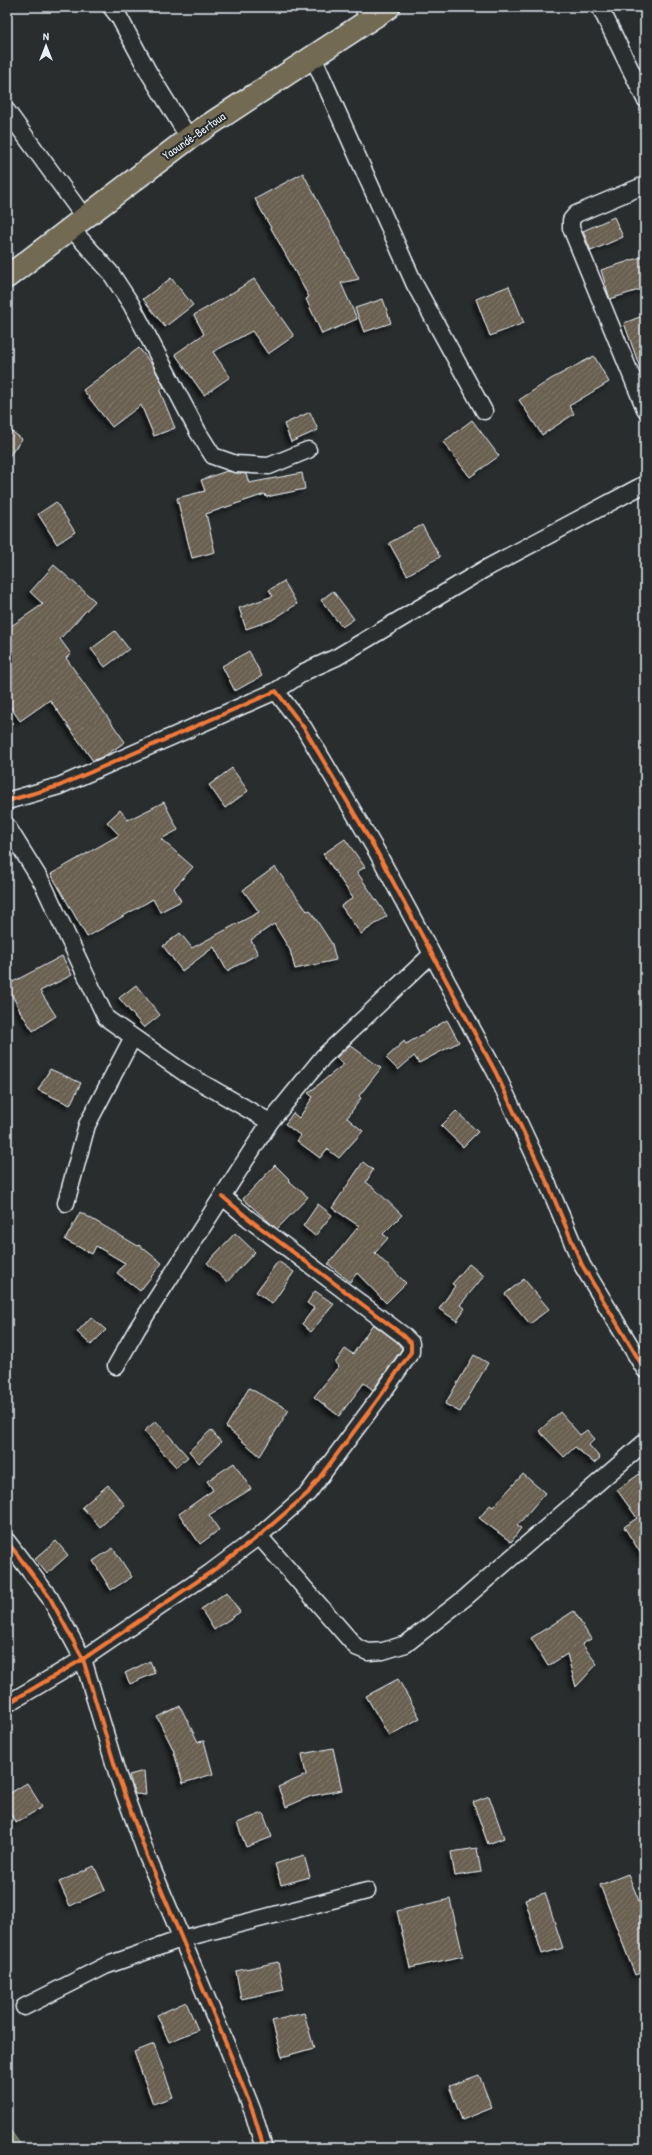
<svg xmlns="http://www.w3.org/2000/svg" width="652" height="2155" font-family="'Patrick Hand',sans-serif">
  <defs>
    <pattern id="wetland-marsh" width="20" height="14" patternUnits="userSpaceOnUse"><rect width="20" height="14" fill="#5f674e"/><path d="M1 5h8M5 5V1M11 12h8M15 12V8" fill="none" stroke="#767d68"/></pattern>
    <pattern id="building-hatch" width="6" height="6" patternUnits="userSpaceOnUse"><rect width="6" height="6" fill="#6a6151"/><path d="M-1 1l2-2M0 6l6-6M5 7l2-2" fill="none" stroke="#7f786b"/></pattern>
    <filter id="shadow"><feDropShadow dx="-3.5" dy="3.5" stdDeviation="2" flood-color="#0009"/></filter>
  </defs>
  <rect width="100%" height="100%" fill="#2a2d2e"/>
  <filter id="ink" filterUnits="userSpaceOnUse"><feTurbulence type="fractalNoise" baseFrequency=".025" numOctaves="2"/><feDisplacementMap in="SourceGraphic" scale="8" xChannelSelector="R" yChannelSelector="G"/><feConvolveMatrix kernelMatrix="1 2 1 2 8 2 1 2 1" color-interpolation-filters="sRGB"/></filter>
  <g filter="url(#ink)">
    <path fill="url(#wetland-marsh)" stroke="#a4aca3" d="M7 2126 23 2148H7Z"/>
    <path fill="url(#building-hatch)" stroke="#e8f1f8" filter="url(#shadow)" d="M303 173 359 279 341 283 357 319 322 334 306 299 309 297 255 199Z
      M614 217 623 237 591 251 583 231Z
      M645 256V288L610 299 601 270Z
      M171 278 193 305 165 327 143 299Z
      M254 279 294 336 268 354 252 331 213 352 230 377 204 395 175 354 204 334 194 315 227 296Z
      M509 286 524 323 490 336 476 299Z
      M383 299 391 323 364 332 355 308Z
      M645 315V375L643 376 624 323Z
      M139 348 153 366 164 387 160 391 175 428 154 436 141 405 112 427 83 390Z
      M594 356 609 382 569 406 574 414 542 435 519 400 551 379Z
      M310 412 318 430 291 442 284 424Z
      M472 420 499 456 470 477 443 442Z
      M7 428 22 439 7 459Z
      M227 471 246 474 249 483 302 473 305 489 266 497 265 494 206 514 215 552 192 558 177 498 205 491 201 480Z
      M56 502 75 532 57 544 38 514Z
      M422 525 440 557 407 575 389 543Z
      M54 565 95 601 60 639 71 654 66 658 125 742 106 755 93 761 50 700 20 721 7 702V629L43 604 30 592Z
      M284 581 297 604 272 620 246 629 239 608 273 596 269 590Z
      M333 591 354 619 342 627 321 600Z
      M115 631 129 649 105 667 91 649Z
      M249 651 262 676 235 691 222 666Z
      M232 768 248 791 225 808 209 785Z
      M164 802 178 830 161 839 193 867 174 888 181 901 160 912 153 899 87 937 51 874 119 835 107 822 120 810 128 820Z
      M345 839 365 867 357 872 387 916 361 934 341 906 353 898 323 854Z
      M275 867 307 911 310 910 332 944 336 960 295 969 290 950 274 924 251 940 258 954 227 971 214 947 182 971 163 946 180 933 192 948 259 912 243 890Z
      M62 956 72 975 40 991 56 1016 33 1031 20 1011 7 985Z
      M136 985 160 1015 144 1028 119 998Z
      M447 1020 459 1042 419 1063 414 1056 398 1070 386 1058 404 1041 406 1044Z
      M350 1045 381 1068 359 1096 361 1098 347 1118 363 1131 339 1158 327 1149 320 1158 297 1141 301 1136 285 1124 293 1113 299 1118 313 1097 308 1093 344 1064 336 1058Z
      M50 1069 81 1083 70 1105 38 1090Z
      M456 1111 478 1132 463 1147 441 1126Z
      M363 1162 373 1170 366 1182 374 1188 402 1215 383 1234 388 1238 375 1253 406 1283 386 1303 357 1273 350 1282 328 1264 359 1226 332 1208Z
      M275 1165 289 1179 288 1180 308 1197 277 1229 243 1199Z
      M318 1204 332 1215 315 1236 303 1226Z
      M80 1212 138 1246 139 1245 162 1263 140 1291 117 1273 125 1263 96 1246 92 1254 65 1240Z
      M235 1233 255 1252 227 1282 207 1263Z
      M278 1261 294 1272 272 1304 256 1292Z
      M469 1264 484 1276 460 1305 465 1308 457 1321 439 1309 455 1286 452 1284Z
      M524 1279 549 1309 530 1324 505 1294Z
      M315 1291 334 1304 311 1332 302 1324 314 1308 307 1303Z
      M91 1317 106 1330 91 1345 77 1332Z
      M373 1324 397 1342 402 1349 373 1390 364 1383 339 1416 314 1397 339 1366 335 1363 345 1349 353 1354Z
      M474 1355 488 1363 460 1412 445 1404Z
      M249 1388 289 1410 260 1456 226 1427Z
      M560 1412 580 1435 587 1430 595 1439 589 1445 600 1458 594 1463 575 1447 564 1457 539 1431Z
      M156 1421 188 1457 176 1467 144 1431Z
      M211 1430 221 1442 199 1463 189 1451Z
      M234 1463 251 1489 209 1515 219 1530 200 1544 179 1514 213 1490 207 1481Z
      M645 1470V1560L624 1527 637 1518 617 1490Z
      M523 1474 545 1493 517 1526 521 1528 511 1542 479 1518 490 1505 493 1507Z
      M108 1485 125 1505 100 1527 82 1507Z
      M56 1541 68 1555 47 1574 35 1559Z
      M113 1548 132 1577 111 1590 93 1561Z
      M227 1592 240 1612 214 1630 201 1609Z
      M574 1611 591 1639 582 1644 597 1664 576 1687 567 1654 548 1666 531 1638Z
      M150 1661 155 1673 130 1684 125 1673Z
      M398 1679 420 1718 389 1736 366 1696Z
      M180 1706 198 1742 204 1741 213 1774 183 1783 173 1749 157 1717Z
      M333 1748 342 1790 311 1796 286 1807 278 1787 306 1775 302 1754Z
      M144 1771 146 1795 135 1794 129 1775Z
      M27 1783 42 1807 16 1823 7 1808V1795Z
      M489 1796 504 1838 488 1844 473 1802Z
      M263 1813 272 1837 246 1847 237 1823Z
      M477 1848 481 1872 455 1876 451 1852Z
      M304 1855 310 1877 281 1885 275 1864Z
      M94 1866 105 1890 70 1906 59 1882Z
      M628 1874 645 1916V1971L635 1975 600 1885Z
      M545 1893 563 1948 542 1954 525 1899Z
      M450 1899 463 1956 410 1968 397 1911Z
      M278 1962 284 1990 241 1999 236 1971Z
      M186 2002 198 2030 169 2042 157 2015Z
      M304 2013 314 2048 282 2057 272 2021Z
      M154 2044 173 2097 153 2104 134 2052Z
      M479 2075 492 2108 462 2120 449 2086Z"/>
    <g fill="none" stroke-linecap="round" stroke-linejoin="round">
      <defs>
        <path id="minor" d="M111 7 119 17 149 73 189 138
          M363 7 369 20
          M600 7 645 99
          M313 57 415 285 484 411
          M7 111 84 217
          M645 185 576 214 571 220V228L645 409
          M70 227 110 272 131 304 198 432 213 456 236 464 269 466 308 450
          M276 691 306 671 337 657 483 570 645 484
          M7 801 59 786 276 691 304 728 377 852 496 1073 550 1189 582 1265 645 1370
          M7 826 43 884 106 1018 183 1072 270 1122
          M66 1203 87 1125 133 1037
          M116 1366 137 1329 270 1122 323 1057 431 955
          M259 1536 356 1647 368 1652 383 1651 406 1644 465 1598 645 1442
          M7 1541 50 1598 83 1659 117 1773 147 1856 229 2051 253 2112 264 2148
          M7 1704 83 1659 211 1572 259 1536 308 1493 379 1398 411 1352V1343L403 1335 249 1219 223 1197
          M24 2007 105 1966 181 1939 367 1891"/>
        <path id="highway" d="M7 277 189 138 389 7"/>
      </defs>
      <use href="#minor" stroke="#e8f1f8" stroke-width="19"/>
      <use href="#highway" stroke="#e8f1f8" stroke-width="25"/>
      <use href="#minor" stroke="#2a2d2e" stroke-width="16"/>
      <use href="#highway" stroke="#736b52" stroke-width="22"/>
      <defs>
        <path id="cycleway" d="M7 801 59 786 276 691 304 728 377 852 496 1073 550 1189 582 1265 645 1370
          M7 1541 50 1598 83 1659 117 1773 147 1856 229 2051 253 2112 264 2148
          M7 1704 83 1659 211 1572 259 1536 308 1493 379 1398 411 1352V1343L403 1335 249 1219 223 1197"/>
      </defs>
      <use href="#cycleway" stroke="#2a2d2e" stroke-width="6"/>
      <use href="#cycleway" stroke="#f17a3a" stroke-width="4"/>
    </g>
  </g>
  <g text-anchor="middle" stroke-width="4" stroke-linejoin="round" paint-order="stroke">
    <g font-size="12" fill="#e8f1f8" stroke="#2a2d2e">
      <text transform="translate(194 136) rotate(-35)" y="4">Yaoundé-Bertoua</text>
    </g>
  </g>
  <rect width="652" height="2155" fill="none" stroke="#2a2d2e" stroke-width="24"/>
  <rect x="12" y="12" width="628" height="2131" fill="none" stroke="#e8f1f8" stroke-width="1.5" filter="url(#ink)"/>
  <g transform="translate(46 46)" stroke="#2a2d2e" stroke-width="3" paint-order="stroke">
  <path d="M0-3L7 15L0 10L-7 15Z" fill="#e8f1f8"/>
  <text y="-6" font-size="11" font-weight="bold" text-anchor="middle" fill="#e8f1f8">N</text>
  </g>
</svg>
